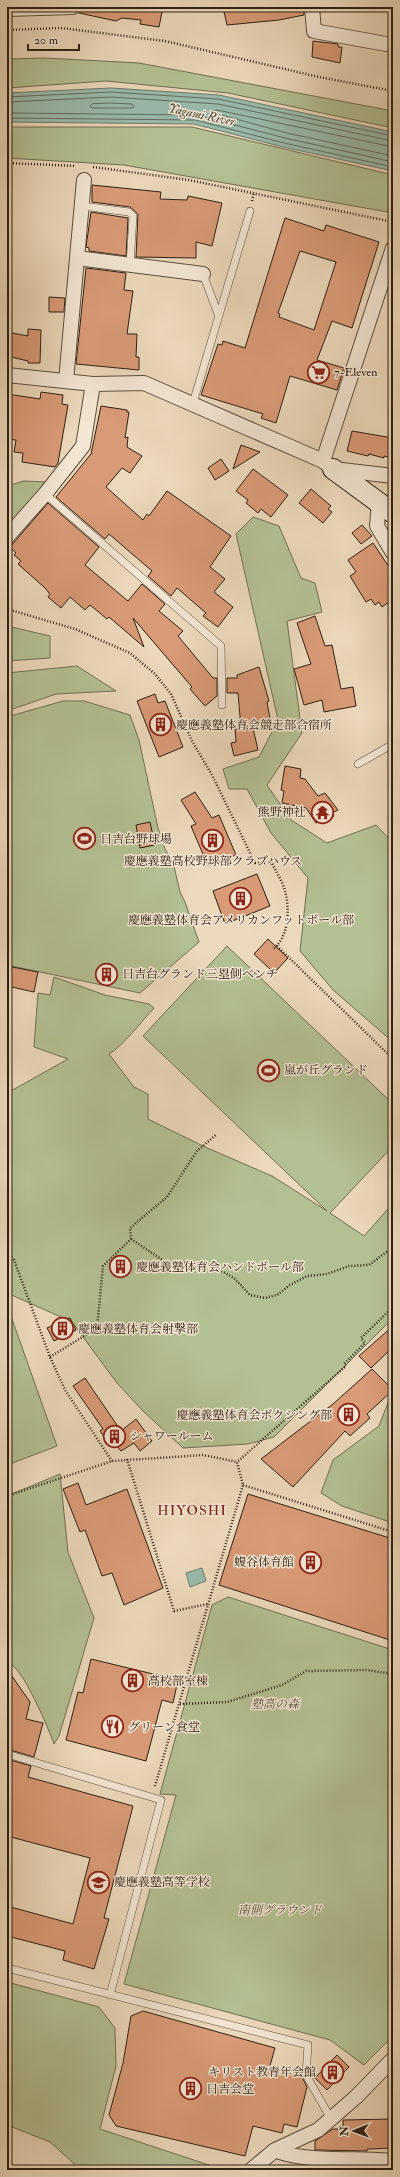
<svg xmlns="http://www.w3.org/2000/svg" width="400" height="2177" font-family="'IM FELL Double Pica','Noto Serif JP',serif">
  <rect width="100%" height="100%" fill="#ecd8bb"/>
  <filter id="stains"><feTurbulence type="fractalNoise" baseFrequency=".005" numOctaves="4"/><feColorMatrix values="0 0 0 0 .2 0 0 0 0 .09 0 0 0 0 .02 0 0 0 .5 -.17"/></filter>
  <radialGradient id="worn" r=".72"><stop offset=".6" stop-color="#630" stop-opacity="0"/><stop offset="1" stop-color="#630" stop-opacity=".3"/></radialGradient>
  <path fill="#b3c093" stroke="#707053" d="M45 58 139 63 393 111V128L228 93 106 81 7 88V59Z
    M7 127H192L393 175V213L124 165 7 158Z
    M24 481 47 482 7 532V486Z
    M253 517 279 526 301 578 315 583 322 612 287 621 302 733 267 785 291 820 327 843 376 825 393 843V1042L333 990 300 951 308 878 271 833 247 789H229L223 769 259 757 278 720 236 534Z
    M7 626 50 636V658L7 661Z
    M77 666 116 691 56 694 7 711V673Z
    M63 701H84L130 715 139 740 158 828 165 849 173 862 180 892 185 902 199 942 140 993 7 965V717Z
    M227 946 393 1104V1146L330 1213 364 1236 393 1203V1321L391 1320 274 1437 248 1444 183 1448 143 1411 117 1383 72 1322 7 1293V1091L9 1092 68 1059 34 1047 38 993 50 995 54 977 105 995 149 1004 154 1008C141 1022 123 1046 109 1054L134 1087 148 1094V1119L205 1147 272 1176 327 1211 143 1036Z
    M7 1305 57 1446 7 1465Z
    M393 1390V1523L342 1506 321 1493 333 1460 379 1426Z
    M60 1474 68 1552 94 1618 59 1736 54 1744C48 1728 23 1666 7 1662V1496Z
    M228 1597 393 1650V2036L364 2065 330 2040 124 1984 176 1795 160 1794 212 1605Z
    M7 1982 99 2007 115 2028 116 2066 100 2129 224 2170H81L50 2142 7 2125Z"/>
  <path fill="#99baac" stroke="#6e7c6f" d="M111 88 219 95 393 132V171L283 147 194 124 7 122V93Z
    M202 1568 206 1581 190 1587 186 1573Z"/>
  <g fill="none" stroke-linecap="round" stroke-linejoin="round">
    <path stroke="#636d60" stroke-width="1" d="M7 97 111 92 218 99 393 136
      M7 102 111 97 218 104 393 141
      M111 103 132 104 134 107 132 108H92L90 106 92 104Z
      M7 113 196 115 285 138 393 162
      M7 118 195 120 284 143 393 167
      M393 147 217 110 212 111 214 113 287 133 393 156"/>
  </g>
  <path fill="#d99a77" stroke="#2d2013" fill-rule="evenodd" d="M81 7H163L159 27 140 24 141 20 122 18 116 21 79 13Z
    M223 7H304V15L279 20 227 25Z
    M313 41 338 44V47H342L340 63 312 57Z
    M92 185 161 192 160 199 187 200 188 196 222 203 212 246 196 242V258L136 257 138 214 130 207 92 202Z
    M91 212 128 218 126 256 89 251V248L86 247Z
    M285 218 324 231 326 225 379 242 352 328 332 321 317 360 344 368 337 390 290 376 276 423 261 418 263 414 201 395 218 344 222 345 223 341 245 348ZM300 251 336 262 314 330 279 317 280 314 278 313Z
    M86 268 126 273 124 290 133 291 127 334H137L136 357H139V370L76 364Z
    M49 297 65 298 64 312H49Z
    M28 329 41 330 40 363H28V361L7 356V332L28 336Z
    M41 392 63 395 62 404 68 405 58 463 55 467 22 462 23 453 14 452 16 440 7 439V394L40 399Z
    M101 406 127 410V412H129L125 438 128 437 127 447 142 456 130 473 122 468 106 487 143 520 147 514 149 516 167 491 231 536 210 567 225 579 214 592 233 607 218 627 203 616 206 613 177 588 171 596 148 576 152 571 109 534 105 539 56 497 91 454Z
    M352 431 393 438V458L384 456V458L369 454 368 456 347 451Z
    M241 445 260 452 233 469Z
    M221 459 229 471 215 480 208 468Z
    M253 469 288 495 271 517 261 509 258 513 246 503 248 500 236 491Z
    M311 489 331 506 328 509 332 512 323 523 299 503Z
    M48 503 99 547 85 565 128 601 142 584 165 604 159 611 183 631 178 636 213 678H217V696L205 706 190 689 192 687 133 618 144 647 109 617 107 619 90 605 85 610 70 597 61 608 48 597 50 594 45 588 18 564 21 561 14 555 16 553 10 547Z
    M362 525 372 536 361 544 352 533Z
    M373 543 393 573V599L382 607 379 602 375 605 371 599 366 602 350 576 356 572 348 560Z
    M315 616 325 646 332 645 341 689 353 687 356 706 324 712 322 700 304 705 294 669 311 664 297 623Z
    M259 667 269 701 267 702 270 719 241 728 238 693H227V678H237V675Z
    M155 694 158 703 165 701 183 747 159 757 137 701Z
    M253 728 258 750 234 756 231 743 236 742 235 729Z
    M285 766 301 769 300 778 305 779 318 796 325 793 338 810 332 813 334 816 316 823 306 808 282 803 284 791 281 790Z
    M195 792 212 818 219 815 236 855 208 866 191 826 196 824 181 800Z
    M150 822 155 845 140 848 136 825Z
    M257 874 270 906 225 924 213 891Z
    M268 939 288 958 274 973 254 954Z
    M7 966 38 972 34 992 7 986Z
    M123 1256 131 1266 121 1277 112 1268Z
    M70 1318 76 1330 54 1341 47 1328Z
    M393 1326V1347L371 1368 359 1356Z
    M372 1369 393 1390 367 1414 370 1418 350 1436 345 1431 293 1487 261 1459 333 1404Z
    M85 1378 121 1431 136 1419 152 1441 140 1451 134 1443 121 1451 114 1442 110 1445 100 1431 103 1429 73 1386Z
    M78 1483 86 1505 127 1489 163 1588 124 1605 112 1573 102 1576 85 1530 80 1532 63 1489Z
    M248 1494 393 1539V1641L219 1585Z
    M91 1659 178 1680 173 1703 162 1700 146 1761 66 1740 78 1692 83 1693Z
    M7 1669 30 1702 26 1719 43 1723 34 1757 7 1749Z
    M7 1759 31 1766 28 1777 133 1806 104 1918 109 1919 94 1969 63 1960 65 1951 7 1936V1906L73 1924 90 1858 7 1836Z
    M143 2011 275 2048 269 2069 302 2077 307 2087 297 2127 284 2124 282 2133 253 2126 245 2156 116 2126 109 2115 123 2063 131 2016Z
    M337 2055 349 2067 327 2090 315 2078Z
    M393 2119V2148L367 2149V2151L315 2150V2141L333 2129H343V2120Z
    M315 2167 368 2168V2170H315Z"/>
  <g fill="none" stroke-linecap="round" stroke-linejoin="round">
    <defs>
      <path id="lane" d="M82 206 129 212 133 216 130 265
        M203 274 218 314
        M193 403 250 211
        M45 494 221 646 222 705
        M358 764 393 744
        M7 1754 161 1800 110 1995
        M7 1968 308 2045 306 2075 331 2119"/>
      <path id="street" d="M312 7 314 31 386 44
        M7 9 73 7
        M77 258 203 274
        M7 375 93 384 144 383 323 461 333 469 393 476
        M66 381 84 180
        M323 461 393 248
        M379 502 377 526 393 553
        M7 537 45 494 83 446 93 384
        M275 2150C302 2163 360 2157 393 2161
        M251 2170 275 2150 318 2130 356 2097 393 2059"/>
      <path id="secondary" d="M333 469 393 513"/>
    </defs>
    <use href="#lane" stroke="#5d4e3d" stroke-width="8"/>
    <use href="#street" stroke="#5d4e3d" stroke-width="16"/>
    <use href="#secondary" stroke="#2d2013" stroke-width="22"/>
    <path stroke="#2d2013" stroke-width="2.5" stroke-dasharray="1 2" stroke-linecap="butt" d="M7 30 61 28 165 41 319 77 393 91
      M7 163 76 166
      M93 167 189 180 393 222
      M252 201 254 192
      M7 609 75 629 130 653 155 674 171 694 192 741 212 775 255 863H272C276 872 283 882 285 891 290 909 289 937 273 949
      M277 946 393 1059
      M131 1239 164 1261 184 1263 195 1262 211 1265 234 1278 250 1295 265 1298 277 1295 290 1285 307 1276 327 1274 349 1266 369 1265 393 1247
      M7 1253 14 1260 50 1357 65 1390 112 1461
      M50 1357 97 1328 103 1266 131 1239 130 1228 167 1197 197 1151 217 1134
      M127 1459 174 1611 208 1604
      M243 1485 393 1532
      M7 1496 112 1461 204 1455 237 1462
      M180 1704 227 1702 282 1685 306 1671 366 1670 393 1674
      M155 1786 243 1485 237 1462 346 1366 344 1364 365 1343 361 1338 393 1307"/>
    <use href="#lane" stroke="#f3e6d3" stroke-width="7"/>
    <use href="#street" stroke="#f3e6d3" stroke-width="14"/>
    <use href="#secondary" stroke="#f3e6d3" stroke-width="20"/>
  </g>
  <defs>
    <symbol id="supermarket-ring" viewBox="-11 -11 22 22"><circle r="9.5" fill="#f3e6d3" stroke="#8f2418" stroke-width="1.5"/><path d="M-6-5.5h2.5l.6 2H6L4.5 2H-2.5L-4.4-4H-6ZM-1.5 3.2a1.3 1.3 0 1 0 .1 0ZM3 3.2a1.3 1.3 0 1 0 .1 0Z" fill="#8f2418"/></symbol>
    <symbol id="building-ring" viewBox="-11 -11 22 22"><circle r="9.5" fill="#f3e6d3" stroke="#8f2418" stroke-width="1.5"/><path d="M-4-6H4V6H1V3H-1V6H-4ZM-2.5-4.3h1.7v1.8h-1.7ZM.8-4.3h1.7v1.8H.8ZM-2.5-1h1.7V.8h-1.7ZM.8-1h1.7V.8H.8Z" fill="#8f2418"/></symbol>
    <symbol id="temple-ring" viewBox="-11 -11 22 22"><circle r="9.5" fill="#f3e6d3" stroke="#8f2418" stroke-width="1.5"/><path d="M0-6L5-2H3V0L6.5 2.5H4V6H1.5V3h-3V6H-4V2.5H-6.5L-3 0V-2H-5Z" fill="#8f2418"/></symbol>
    <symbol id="stadium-ring" viewBox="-11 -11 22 22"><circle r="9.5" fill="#f3e6d3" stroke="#8f2418" stroke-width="1.5"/><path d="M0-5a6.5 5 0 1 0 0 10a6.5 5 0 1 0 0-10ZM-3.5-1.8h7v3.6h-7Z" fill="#8f2418"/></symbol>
    <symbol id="restaurant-ring" viewBox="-11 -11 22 22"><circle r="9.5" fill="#f3e6d3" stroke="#8f2418" stroke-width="1.5"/><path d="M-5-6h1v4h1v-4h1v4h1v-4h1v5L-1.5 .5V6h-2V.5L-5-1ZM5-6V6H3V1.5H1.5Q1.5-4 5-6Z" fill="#8f2418"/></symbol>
    <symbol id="school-ring" viewBox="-11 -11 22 22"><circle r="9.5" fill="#f3e6d3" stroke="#8f2418" stroke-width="1.5"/><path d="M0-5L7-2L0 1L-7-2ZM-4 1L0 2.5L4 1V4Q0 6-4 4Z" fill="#8f2418"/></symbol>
  </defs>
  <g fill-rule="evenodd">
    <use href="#supermarket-ring" x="306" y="360" width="25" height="25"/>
    <use href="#building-ring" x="148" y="712" width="25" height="25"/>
    <use href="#temple-ring" x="310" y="800" width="25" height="25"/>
    <use href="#stadium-ring" x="72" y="826" width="25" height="25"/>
    <use href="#building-ring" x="200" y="828" width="25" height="25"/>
    <use href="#building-ring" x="228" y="886" width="25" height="25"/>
    <use href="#building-ring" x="94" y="962" width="25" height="25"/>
    <use href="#stadium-ring" x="256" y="1058" width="25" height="25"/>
    <use href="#building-ring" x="108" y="1254" width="25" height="25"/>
    <use href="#building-ring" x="50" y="1316" width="25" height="25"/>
    <use href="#building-ring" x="336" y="1402" width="25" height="25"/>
    <use href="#building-ring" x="102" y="1424" width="25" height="25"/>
    <use href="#building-ring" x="298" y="1550" width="25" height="25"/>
    <use href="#building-ring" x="120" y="1668" width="25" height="25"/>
    <use href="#restaurant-ring" x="100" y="1714" width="25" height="25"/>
    <use href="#school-ring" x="86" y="1870" width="25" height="25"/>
    <use href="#building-ring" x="320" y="2060" width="25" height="25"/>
    <use href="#building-ring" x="178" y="2076" width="25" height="25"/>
  </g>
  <g text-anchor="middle" stroke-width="3" stroke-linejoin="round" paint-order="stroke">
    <g font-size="12" fill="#2d2013" stroke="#f3e6d3" text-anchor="start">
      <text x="334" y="376">7-Eleven</text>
      <text x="176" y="729">慶應義塾体育会競走部合宿所</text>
      <text x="306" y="816" text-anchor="end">熊野神社</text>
      <text x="100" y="843">日吉台野球場</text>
      <text x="213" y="865" text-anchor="middle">慶應義塾高校野球部クラブハウス</text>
      <text x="241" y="924" text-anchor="middle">慶應義塾体育会アメリカンフットボール部</text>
      <text x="122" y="978">日吉台グランド三塁側ベンチ</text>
      <text x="284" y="1074">嵐が丘グランド</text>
      <text x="136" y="1271">慶應義塾体育会ハンドボール部</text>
      <text x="78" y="1333">慶應義塾体育会射撃部</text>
      <text x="332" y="1419" text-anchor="end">慶應義塾体育会ボクシング部</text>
      <text x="130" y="1440">シャワールーム</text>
      <text x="294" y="1566" text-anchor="end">蝮谷体育館</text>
      <text x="148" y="1685">高校部室棟</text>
      <text x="128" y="1731">グリーン食堂</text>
      <text x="114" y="1886">慶應義塾高等学校</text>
      <text x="316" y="2076" text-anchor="end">キリスト教青年会館</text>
      <text x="206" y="2093">日吉会堂</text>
    </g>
    <g font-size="12" font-style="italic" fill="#555039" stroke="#f3e6d3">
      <text x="275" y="1708">塾高の森</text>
      <text x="280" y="1914">南側グラウンド</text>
    </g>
    <g font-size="13" font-style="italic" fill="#4d4e41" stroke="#f3e6d3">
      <text transform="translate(202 114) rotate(12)" y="5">Yagami River</text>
    </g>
    <g font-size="14" letter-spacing="1" fill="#7a1f14" stroke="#f3e6d3">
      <text x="192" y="1515">HIYOSHI</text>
    </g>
  </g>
  <rect width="400" height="2177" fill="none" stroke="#ecd8bb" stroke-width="24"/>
  <rect x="8" y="8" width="384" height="2161" fill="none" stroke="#2d2013" stroke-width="2"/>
  <rect x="12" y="12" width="376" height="2153" fill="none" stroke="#2d2013"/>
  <g transform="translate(354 2131) rotate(269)" stroke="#f3e6d3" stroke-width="3" paint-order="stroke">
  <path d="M0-3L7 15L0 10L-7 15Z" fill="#2d2013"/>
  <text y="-6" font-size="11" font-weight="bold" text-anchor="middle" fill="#2d2013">N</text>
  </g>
  <path d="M28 44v6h51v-6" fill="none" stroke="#2d2013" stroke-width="2"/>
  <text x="34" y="44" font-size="12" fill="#2d2013" stroke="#f3e6d3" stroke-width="3" paint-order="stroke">20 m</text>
  <rect width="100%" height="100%" filter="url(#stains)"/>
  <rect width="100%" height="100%" fill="url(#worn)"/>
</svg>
